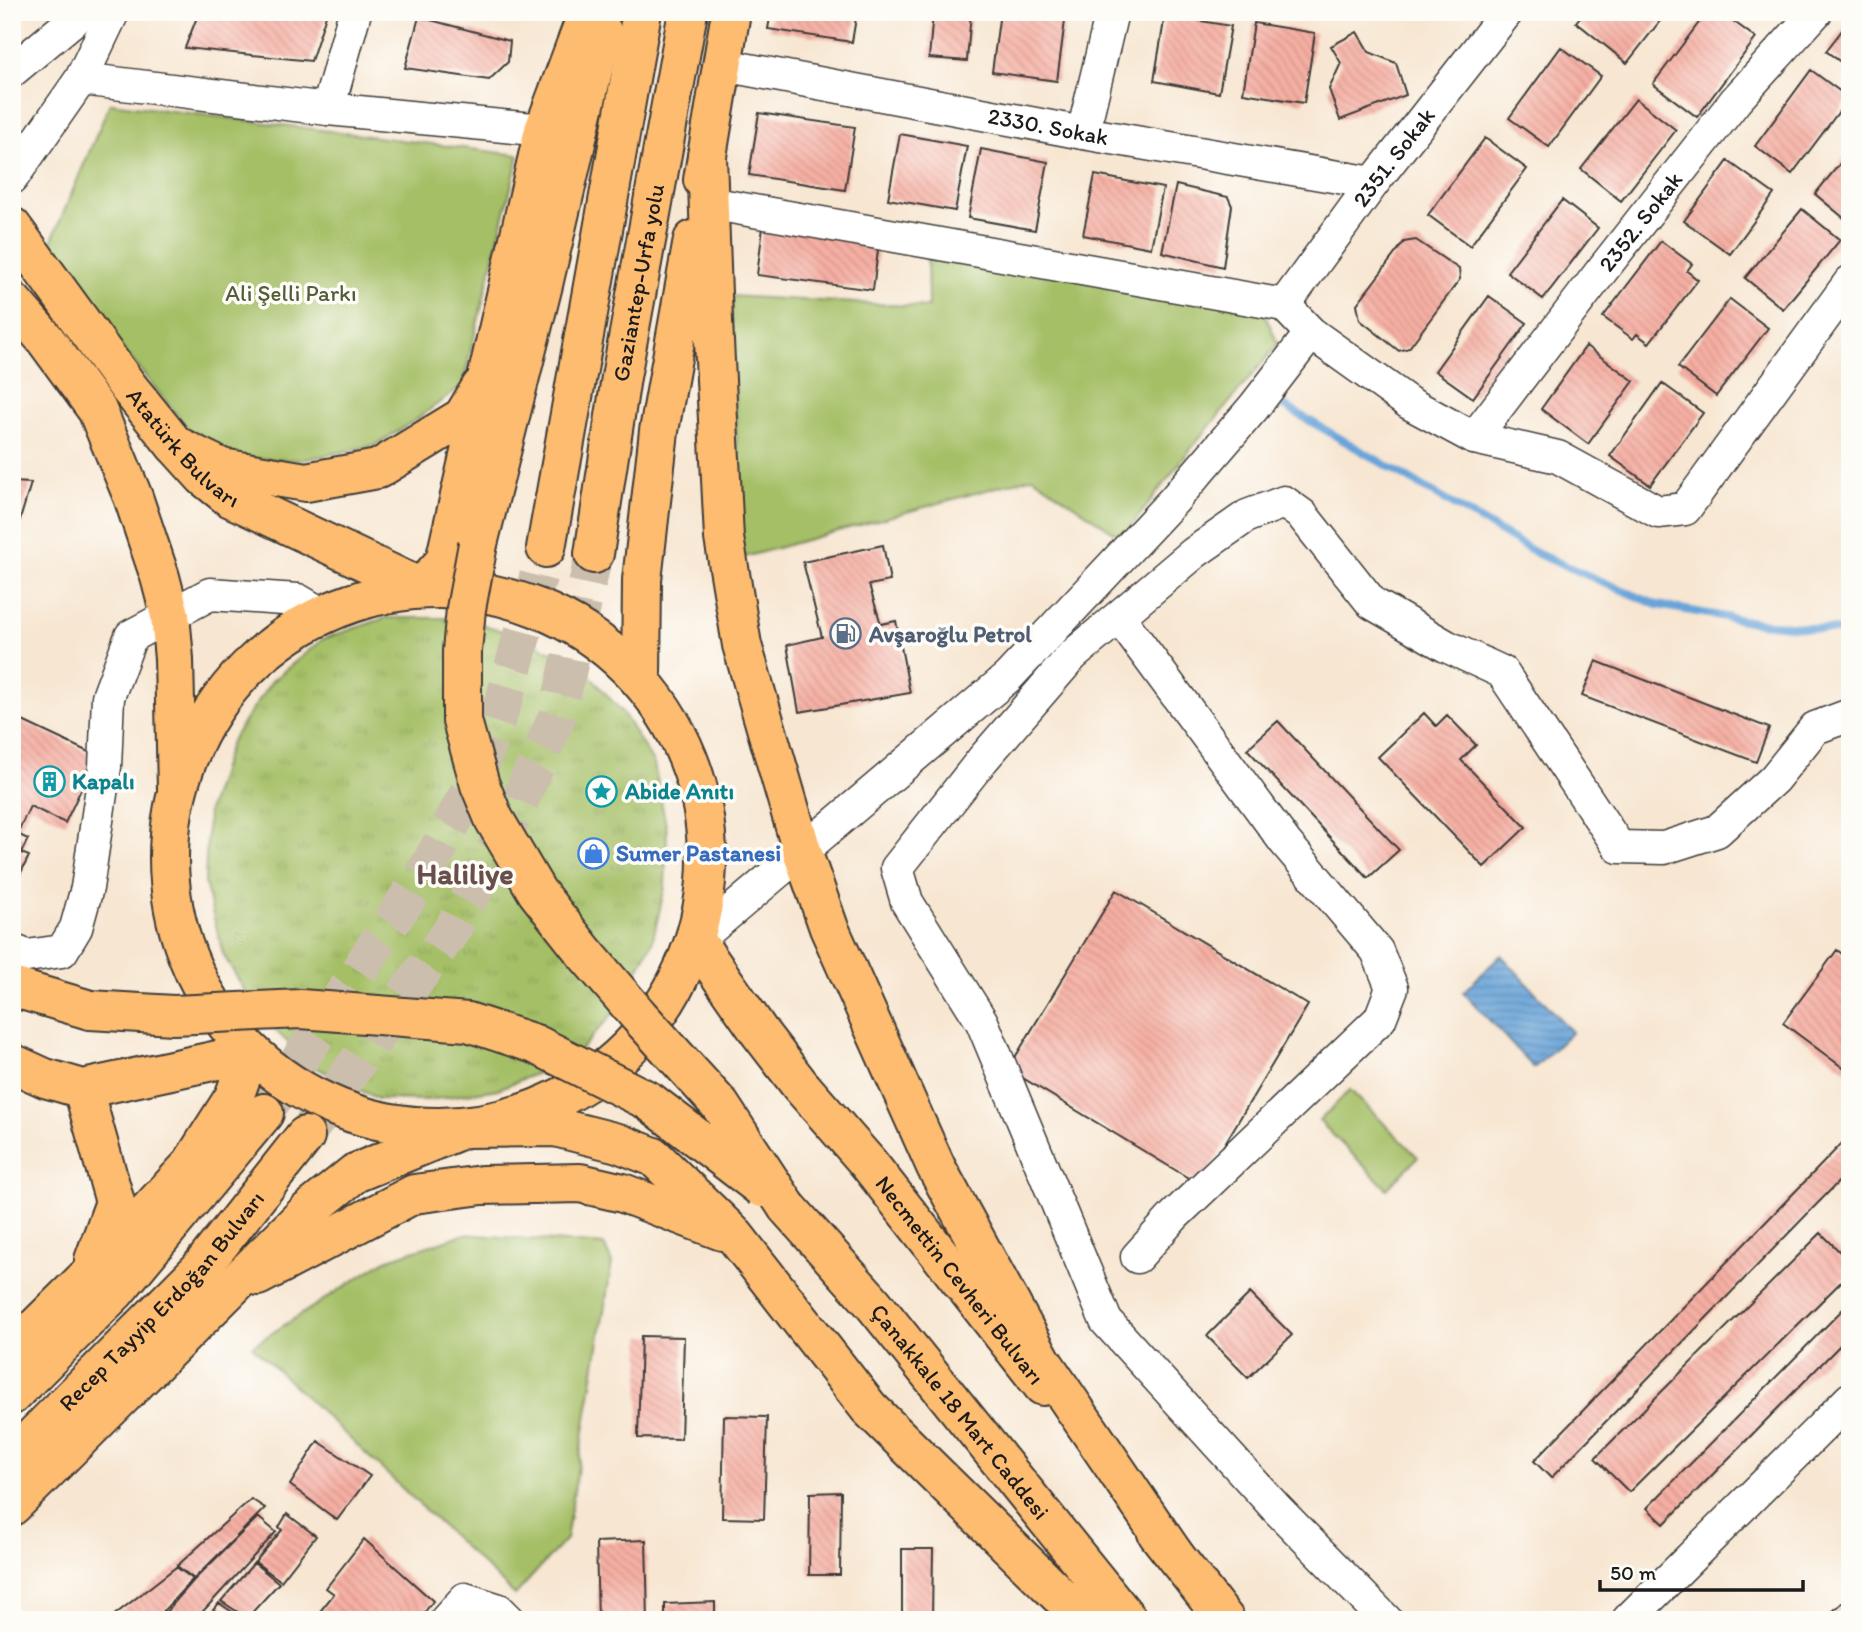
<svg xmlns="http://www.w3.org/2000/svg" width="1862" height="1632" font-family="Itim,sans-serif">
  <defs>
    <pattern id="grass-tufts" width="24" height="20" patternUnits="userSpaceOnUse" patternTransform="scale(1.75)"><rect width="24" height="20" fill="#a5bf66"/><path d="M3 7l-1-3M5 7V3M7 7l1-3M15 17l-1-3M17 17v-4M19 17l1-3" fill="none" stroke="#8da458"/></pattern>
    <pattern id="water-rules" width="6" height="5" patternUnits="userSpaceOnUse" patternTransform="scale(1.75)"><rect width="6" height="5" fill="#69a4d9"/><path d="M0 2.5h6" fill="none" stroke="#5685af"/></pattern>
    <pattern id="building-back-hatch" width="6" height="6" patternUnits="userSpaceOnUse" patternTransform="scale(1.75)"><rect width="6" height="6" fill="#f6afa3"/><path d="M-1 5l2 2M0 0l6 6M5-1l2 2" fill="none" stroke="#d2968c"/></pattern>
  </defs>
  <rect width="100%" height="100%" fill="#fdfcf7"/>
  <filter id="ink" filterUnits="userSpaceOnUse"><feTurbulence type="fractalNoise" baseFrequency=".0143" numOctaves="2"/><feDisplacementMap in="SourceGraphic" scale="14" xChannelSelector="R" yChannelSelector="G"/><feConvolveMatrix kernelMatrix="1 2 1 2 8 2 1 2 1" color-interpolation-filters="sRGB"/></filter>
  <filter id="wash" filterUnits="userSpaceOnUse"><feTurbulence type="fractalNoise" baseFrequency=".00686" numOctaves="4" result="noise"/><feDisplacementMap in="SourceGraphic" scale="28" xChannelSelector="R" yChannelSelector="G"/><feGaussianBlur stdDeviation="1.57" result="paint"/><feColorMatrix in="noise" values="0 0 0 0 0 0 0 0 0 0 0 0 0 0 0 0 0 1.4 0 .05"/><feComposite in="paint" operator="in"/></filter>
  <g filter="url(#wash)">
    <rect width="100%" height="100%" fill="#f7e6d1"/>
    <path fill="url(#grass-tufts)" stroke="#606e41" stroke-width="2" d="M385 618H462L528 639 586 671 623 713 654 764 667 831 665 887 652 943 618 1008 572 1059 498 1089 429 1100 378 1099 313 1066 260 1016 223 954 205 883 208 811 231 741 272 681 323 639Z"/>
    <path fill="#a5bf66" stroke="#606e41" stroke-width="2" d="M110 103 519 155 462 386 417 419 376 445 302 460 240 458 195 437 87 305 51 242Z
      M927 250 1264 312 1278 344 1194 445 1122 538 1033 477 741 558 731 296 928 307Z
      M1350 1090 1418 1157 1387 1189 1319 1121Z
      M464 1234 604 1245 612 1263 566 1539 515 1595 252 1346 386 1260Z"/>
    <path fill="url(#water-rules)" stroke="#42607a" stroke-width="2" d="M1501 955 1572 1032 1534 1068 1463 992Z"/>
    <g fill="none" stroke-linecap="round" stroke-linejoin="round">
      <path stroke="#69a4d9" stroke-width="8" d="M1281 404 1538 554 1657 605 1760 623 1850 632"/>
    </g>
    <g id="blocks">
      <path fill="url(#building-back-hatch)" d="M199 12H327L311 61 185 48Z
        M771 12H857L852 42 768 29Z
        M933 12H971L967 61 929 58Z
        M1000 12 1066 13 1057 81 992 72Z
        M1584 12H1667L1627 63 1576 22Z
        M1707 12H1721L1756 38 1697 117 1653 84Z
        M1165 15 1231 26 1219 93 1154 81Z
        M419 17 510 41 508 62 489 80 405 68Z
        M1850 20V69L1826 51Z
        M1254 23 1315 33 1304 103 1243 93Z
        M1357 32 1369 52 1396 63 1406 95 1340 120 1329 89 1341 63 1331 46Z
        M1561 47 1601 76 1549 147 1509 118Z
        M1811 70 1849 98 1792 174 1755 146Z
        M1636 99 1676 130 1621 201 1581 169Z
        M759 113 855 127 845 190 749 175Z
        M900 134 967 146 955 211 888 199Z
        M1485 138 1527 169 1470 246 1428 215Z
        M981 149 1048 162 1035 230 968 218Z
        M1850 151V223L1815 194Z
        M1728 161 1774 194 1730 254 1684 221Z
        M1095 175 1163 188 1151 248 1083 235Z
        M1176 185 1228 197 1232 206 1223 267 1162 252Z
        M1562 200 1598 228 1543 299 1507 272Z
        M1802 209 1840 240 1783 309 1745 278Z
        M763 227 879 242 873 290 757 275Z
        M1416 240 1459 269 1460 279 1409 348 1399 351 1360 320 1357 304 1404 242Z
        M1661 241 1692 264 1687 271 1698 280 1649 343 1637 334 1633 339 1603 317Z
        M1489 296 1527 323 1473 398 1435 371Z
        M1730 299 1768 328 1716 396 1678 367Z
        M1586 346 1634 381 1588 444 1541 409Z
        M1662 383 1703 413 1650 485 1610 456Z
        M12 482 31 483 13 543H12Z
        M883 545 890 581 869 585 881 624 896 621 910 693 799 712 787 645 822 637 803 562Z
        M1596 661 1769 728 1756 762 1582 696Z
        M1424 713 1436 726 1447 715 1476 745 1461 760 1526 827 1484 867 1378 757Z
        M12 716 97 756 65 823 30 806 17 834 28 839 21 853 29 856 12 891Z
        M1278 721 1399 850 1368 878 1247 749Z
        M1116 890 1308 1005 1200 1185 1008 1069Z
        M1837 950 1850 960V1073L1783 1023Z
        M1850 1135V1170L1551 1478 1534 1461Z
        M1821 1233 1850 1262V1273L1629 1492 1595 1458Z
        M1250 1293 1292 1335 1248 1378 1207 1336Z
        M1850 1302V1335L1664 1524 1647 1508Z
        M641 1336 684 1337 681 1439 638 1438Z
        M724 1416 767 1417 764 1519 722 1518Z
        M318 1441 370 1476 337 1520 290 1485Z
        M841 1492 840 1575H809L810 1493Z
        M251 1499 265 1508 194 1579 177 1566Z
        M287 1514 316 1536 281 1581 255 1562 282 1530 279 1527Z
        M258 1517 276 1532 195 1620H159L194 1580Z
        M364 1539 433 1601 419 1620H313L334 1594 326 1588Z
        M646 1540 648 1620H598L596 1542Z
        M902 1549H933L932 1620H902Z
        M254 1563 279 1583 247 1618 221 1601Z
        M176 1567 193 1579 155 1620H108Z
        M1850 1596V1620H1823Z
        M715 1602V1620H665V1604Z
        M219 1603 244 1620H205Z"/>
    </g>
  </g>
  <g filter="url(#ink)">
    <use href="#blocks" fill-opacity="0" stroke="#3d3a37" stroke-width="2"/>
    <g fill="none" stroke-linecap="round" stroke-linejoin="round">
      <path stroke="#cbbead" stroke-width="38" stroke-dasharray="38 19" stroke-linecap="butt" d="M264 1113 430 864 472 786 506 694 546 548
        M305 1136 453 928 508 827 557 717 594 554"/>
      <defs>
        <g id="minor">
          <path id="s1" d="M723 65 1083 133 1373 183"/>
          <path d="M12 71 83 12"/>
          <path d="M81 79 328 109 544 130"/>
          <path d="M328 109 355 12"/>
          <path d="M1083 133 1112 12"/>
          <path d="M12 178 81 79 113 12"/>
          <path d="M709 203 1284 305 1311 333 1409 403 1474 438 1558 457 1658 512 1685 509 1850 282"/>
          <path id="s2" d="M1284 305 1373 183 1507 12"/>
          <path id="s3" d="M1474 438 1603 269 1736 100 1816 12"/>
          <path d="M1119 617 1285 842 1377 951 1392 988 1380 1019 1175 1215 1137 1257"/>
          <path d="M696 941 1008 677 1174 500 1254 407 1311 333"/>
          <path d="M12 950 27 956 62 951 76 928 87 888 105 767 108 697 131 636 210 594 298 600 322 614"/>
          <path d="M446 1620 465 1599 499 1610 509 1620"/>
          <path d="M1386 1620 1277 1509 1106 1321 982 1022 907 902 897 868 983 759 1072 656 1194 553 1247 516 1284 502 1302 515 1372 603 1446 646 1502 672 1619 847 1664 848 1717 831 1774 779 1815 728 1850 715"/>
          <path d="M1628 1620 1850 1399"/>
        </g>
        <g id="major">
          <path id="s4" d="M12 227 129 388 175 445 204 477 229 497 421 588"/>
          <path d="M12 301 45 339 97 410 133 497 160 577 170 615 174 659 177 790"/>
          <path id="s5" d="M696 941 760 1033 800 1085 869 1164 1043 1386"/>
          <path d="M12 1063 45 1078 83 1089 250 1053"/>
          <path d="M1157 1533 1225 1620"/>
        </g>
        <g id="highway">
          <path d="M707 157 713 321 724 538 742 645 802 851 829 928 936 1167 1042 1361 1177 1559"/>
          <path d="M703 180 731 12"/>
          <path d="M175 445 222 468 306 482 378 469 463 417 481 387"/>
          <path d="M478 544 543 285 602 31"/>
          <path d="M546 548 642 12"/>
          <path id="s6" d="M594 554 621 377 688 12"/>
          <path d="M421 588 445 561 544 130 588 12"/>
          <circle cx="438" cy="858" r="269"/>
          <path d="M641 678 642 580 659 431 693 240"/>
          <path d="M12 987 90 1010"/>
          <path d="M83 1089 115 1202 94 1260"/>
          <path id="s7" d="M787 1207 872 1302 1128 1620"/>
          <path d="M258 1276 414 1194 482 1185 580 1183 623 1193 722 1231"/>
          <path d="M12 1351 88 1276 190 1166 234 1097 250 1053"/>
          <path d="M12 1395 115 1292 264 1113"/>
          <path id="s8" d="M12 1458 199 1270 305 1136"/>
          <path d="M12 1506 308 1211 355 1173 465 1128 555 1127 618 1143 654 1157 734 1235 869 1408 1059 1595 1095 1620"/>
        </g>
      </defs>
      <use href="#minor" stroke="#3d3a37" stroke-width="35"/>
      <use href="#major" stroke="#3d3a37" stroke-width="42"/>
      <use href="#highway" stroke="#3d3a37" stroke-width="42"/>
      <use href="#minor" stroke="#fff" stroke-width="32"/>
      <use href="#major" stroke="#febc70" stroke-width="38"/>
      <use href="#highway" stroke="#febc70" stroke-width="38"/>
      <defs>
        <path id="highway-bridge" d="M478 544 466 609 462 651V721L480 785 494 819 537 892 584 952 639 1016 720 1105 787 1207
          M90 1010 174 1015 301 1009 468 1022 535 1044 649 1101 762 1188"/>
      </defs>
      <use href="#highway-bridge" stroke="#3d3a37" stroke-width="42" stroke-linecap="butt"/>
      <use href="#highway-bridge" stroke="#febc70" stroke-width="38"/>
    </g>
  </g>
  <defs>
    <symbol id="fuel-ring" viewBox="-11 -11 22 22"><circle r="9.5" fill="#fdfcf7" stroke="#5c6f8a" stroke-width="1.5"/><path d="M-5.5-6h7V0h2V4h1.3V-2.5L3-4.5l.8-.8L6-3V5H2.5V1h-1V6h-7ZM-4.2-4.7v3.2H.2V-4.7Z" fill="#5c6f8a"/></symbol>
    <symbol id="building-ring" viewBox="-11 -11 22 22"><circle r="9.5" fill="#fdfcf7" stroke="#0f9aa8" stroke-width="1.5"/><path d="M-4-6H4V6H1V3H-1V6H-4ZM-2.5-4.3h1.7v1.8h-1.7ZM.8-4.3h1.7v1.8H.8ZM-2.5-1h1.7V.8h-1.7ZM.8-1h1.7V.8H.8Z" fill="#0f9aa8"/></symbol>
    <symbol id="sight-ring" viewBox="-11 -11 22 22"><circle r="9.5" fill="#fdfcf7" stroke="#0f9aa8" stroke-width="1.5"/><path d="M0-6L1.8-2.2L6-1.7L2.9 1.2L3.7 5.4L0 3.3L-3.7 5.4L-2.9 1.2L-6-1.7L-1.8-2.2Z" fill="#0f9aa8"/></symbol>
    <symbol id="shop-ring" viewBox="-11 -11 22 22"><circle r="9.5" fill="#fdfcf7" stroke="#3f7fe0" stroke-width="1.5"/><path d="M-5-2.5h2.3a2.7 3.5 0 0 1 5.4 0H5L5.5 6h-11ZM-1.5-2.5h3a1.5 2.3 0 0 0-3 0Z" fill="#3f7fe0"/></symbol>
  </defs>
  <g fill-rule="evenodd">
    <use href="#fuel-ring" x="828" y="616" width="35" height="35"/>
    <use href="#building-ring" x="32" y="764" width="35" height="35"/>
    <use href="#sight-ring" x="584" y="774" width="35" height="35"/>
    <use href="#shop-ring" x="576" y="836" width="35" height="35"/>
  </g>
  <g text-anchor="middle" stroke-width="7" stroke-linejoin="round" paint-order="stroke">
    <g font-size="23" fill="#1c1c1c" stroke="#fdfcf7">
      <text dy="8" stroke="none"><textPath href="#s1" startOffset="331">2330. Sokak</textPath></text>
      <text dy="8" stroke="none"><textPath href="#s2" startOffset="184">2351. Sokak</textPath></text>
      <text dy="8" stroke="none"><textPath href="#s3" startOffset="273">2352. Sokak</textPath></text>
      <text dy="8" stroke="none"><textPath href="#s6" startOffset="275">Gaziantep-Urfa yolu</textPath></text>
      <text dy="8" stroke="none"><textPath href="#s4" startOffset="280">Atatürk Bulvarı</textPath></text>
      <text dy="8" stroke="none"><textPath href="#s5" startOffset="430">Necmettin Cevheri Bulvarı</textPath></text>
      <text dy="8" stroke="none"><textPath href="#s8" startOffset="217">Recep Tayyip Erdoğan Bulvarı</textPath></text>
      <text dy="8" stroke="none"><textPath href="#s7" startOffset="268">Çanakkale 18 Mart Caddesi</textPath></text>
    </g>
    <g font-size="23" fill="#535d3a" stroke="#fdfcf7">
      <text x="291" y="301">Ali Şelli Parkı</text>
    </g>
    <g font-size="23" font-weight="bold" fill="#4e5e75" stroke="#fdfcf7" text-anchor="start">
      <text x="869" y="642">Avşaroğlu Petrol</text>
    </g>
    <g font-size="23" font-weight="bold" fill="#0d838f" stroke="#fdfcf7" text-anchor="start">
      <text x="72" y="789">Kapalı</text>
      <text x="625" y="799">Abide Anıtı</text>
    </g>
    <g font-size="23" font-weight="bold" fill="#366cbe" stroke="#fdfcf7" text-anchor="start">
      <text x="616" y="861">Sumer Pastanesi</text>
    </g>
    <g font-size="30" font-weight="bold" fill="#684f4b" stroke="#fdfcf7">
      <text x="465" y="884">Haliliye</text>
    </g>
  </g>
  <rect width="1862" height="1632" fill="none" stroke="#fdfcf7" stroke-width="42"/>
  <path d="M1600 1580v10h203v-10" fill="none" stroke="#1c1c1c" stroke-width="3.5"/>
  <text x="1610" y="1580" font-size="21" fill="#1c1c1c" stroke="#fdfcf7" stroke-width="5" paint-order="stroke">50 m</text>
</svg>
